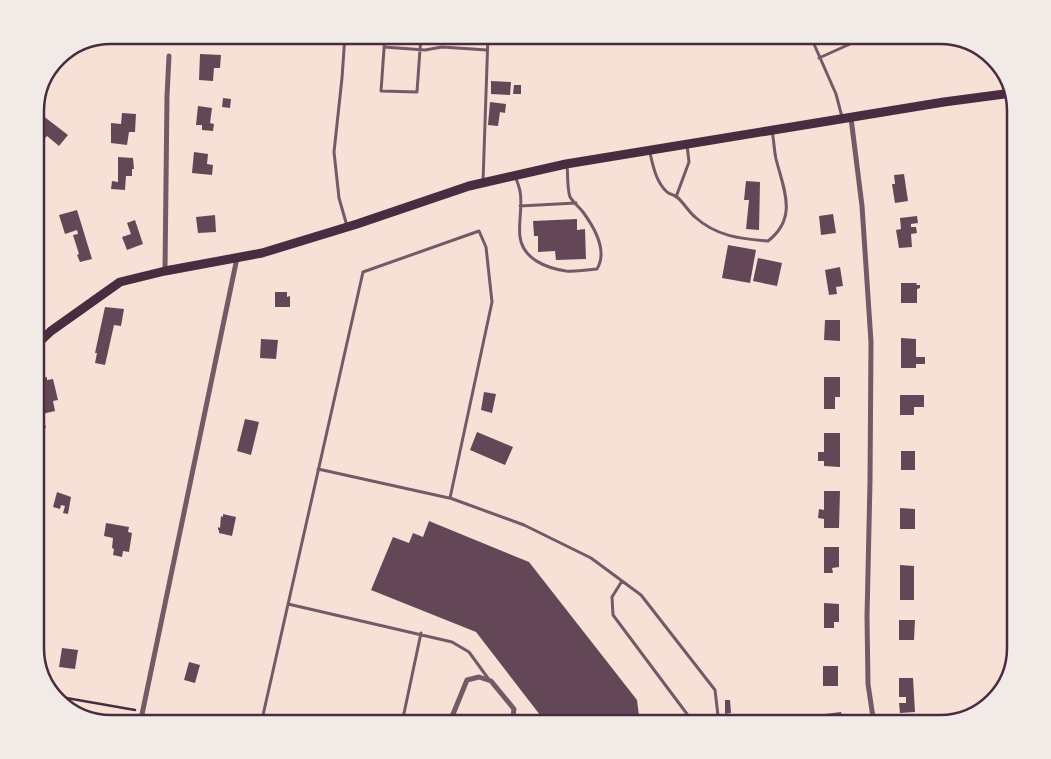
<svg xmlns="http://www.w3.org/2000/svg" width="1051" height="759" font-family="'Noto Serif',serif">
  <rect width="100%" height="100%" fill="#f7e1d7"/>
  <path fill="#644757" d="M200 54 221 55 220 68H214L213 81 199 80Z
    M491 81 511 82 510 95 491 94Z
    M514 85H521V94H513Z
    M223 98 231 99 230 108 222 107Z
    M490 102 506 104 505 113 500 112 498 126 488 125Z
    M198 106 212 108 210 123 214 124 213 131 202 130V125H196Z
    M38 112 68 135 59 146 47 136 45 138 35 130V114Z
    M122 113 136 114 135 132H129L127 145 111 143V123L121 124Z
    M194 152 208 154 207 164 213 165 212 175 192 173Z
    M118 157 133 158 134 169H132V176H126L125 190 111 189 112 181 118 182Z
    M904 174 908 201 895 203 892 184H895L894 175Z
    M746 181 760 182 759 230 746 229 749 200H744Z
    M77 210 92 259 80 262 77 255 79 254 73 235 78 234 77 230 65 234 59 215Z
    M833 214 836 233 821 235 819 216Z
    M215 215 216 232 198 233 196 217Z
    M917 216 918 223 911 224V227H916L917 233 911 234 912 247 899 248 896 230 901 229 900 218Z
    M577 219V230L585 229 586 259 556 260 555 251 538 252V236H534L533 221Z
    M135 220 143 244 127 250 122 237 131 234 127 223Z
    M728 245 756 250 750 283 722 278Z
    M758 258 782 263 777 286 753 281Z
    M840 267 843 286 836 287 837 294 829 295 825 270Z
    M901 283H917L916 285H920V288L917 289V303H901Z
    M275 292H287V297L290 296V307H275Z
    M105 307 124 309 121 326 114 325 105 365 95 363 97 353H95Z
    M825 320H840V341L824 340Z
    M901 338 916 339V357H925V364H916V368H901Z
    M261 339 278 340 276 359 260 358Z
    M47 377V380L53 379 58 400 53 401 55 411 42 414 35 394V380Z
    M824 377H840V397H835V409H824Z
    M484 392 496 394 492 413 481 410Z
    M900 395H924V407H914V415H900Z
    M43 417 46 428 35 430V419Z
    M245 419 259 422 251 455 237 451Z
    M477 432 513 447 505 465 470 450Z
    M824 433H840V467L824 466V461H818V452H824Z
    M901 451H915V470H901Z
    M824 491H840L839 528H824V519L818 518 819 509 824 510Z
    M57 492 71 497 68 514 63 513 65 506 61 505 60 509 53 507Z
    M900 508 915 509V529H900Z
    M223 514 236 517 232 536 219 533V530H218V527L220 528 221 516 223 517Z
    M429 521 529 562 637 700 640 724H547L476 632 371 590 393 537 409 543 413 533 423 537Z
    M106 523 129 527 128 532 132 533 129 552 123 551 122 557 113 555 114 549 112 548 113 538 104 536Z
    M824 547H839V567L832 568 833 573H824Z
    M900 565 914 566V600H900Z
    M824 603 839 604V622H834V628H824Z
    M899 620H915L914 640H899Z
    M62 648 78 650 75 669 59 667Z
    M189 662 200 665 195 683 184 680Z
    M823 666H838V686H823Z
    M899 678H913L915 712 900 713 899 703H906V697H899Z
    M725 700H730L731 713 725 714Z
    M841 712 843 724H826L825 714Z"/>
  <g fill="none" stroke-linecap="round" stroke-linejoin="round">
    <path stroke="#4a2c40" stroke-width="2.5" d="M55 696 135 710"/>
    <path stroke="#755966" stroke-width="3" d="M345 35 342 78 334 152 339 198 347 226
      M385 35 381 91 417 92 421 35
      M810 35 836 94 842 117
      M384 47 425 50 442 47 487 50
      M819 58 870 35
      M650 153C653 166 656 182 667 192 669 194 674 195 677 197 684 203 688 211 695 217 716 236 740 239 768 241 798 218 784 190 776 159 774 150 774 140 772 131
      M515 176C517 181 519 186 520 191 523 206 518 222 520 237 523 259 546 268 566 271 576 272 587 270 597 269 608 251 594 227 583 212 579 207 573 202 570 197 567 188 568 175 567 165
      M483 182 488 35
      M676 197 689 162 687 145
      M520 206 576 203
      M318 469 449 498
      M622 581 612 597 613 615 687 714 688 724
      M288 604 452 642 469 652 490 681
      M261 724 363 272 479 231 486 247 492 302 450 498 524 525 591 558 641 595 715 690 719 724
      M395 724 403 718 421 633"/>
    <path stroke="#755966" stroke-width="5" d="M851 118 862 206 871 342 870 481 867 617 868 684 874 724
      M165 271 167 96 169 56
      M140 724 237 258
      M449 724 467 680 479 677 491 681 514 709 512 724"/>
    <path stroke="#4a2c40" stroke-width="9" d="M35 346 51 331 120 282 165 271 262 253 357 224 469 186 566 164 944 102 1012 93"/>
  </g>
  <path d="M0 0H1051V759H0ZM111 44H940A67 67 0 0 1 1007 111V648A67 67 0 0 1 940 715H111A67 67 0 0 1 44 648V111A67 67 0 0 1 111 44Z" fill="#f1eae7" fill-rule="evenodd"/>
  <path fill="none" stroke="#4a2c40" stroke-width="2.5" d="M111 44H940A67 67 0 0 1 1007 111V648A67 67 0 0 1 940 715H111A67 67 0 0 1 44 648V111A67 67 0 0 1 111 44Z"/>
</svg>
